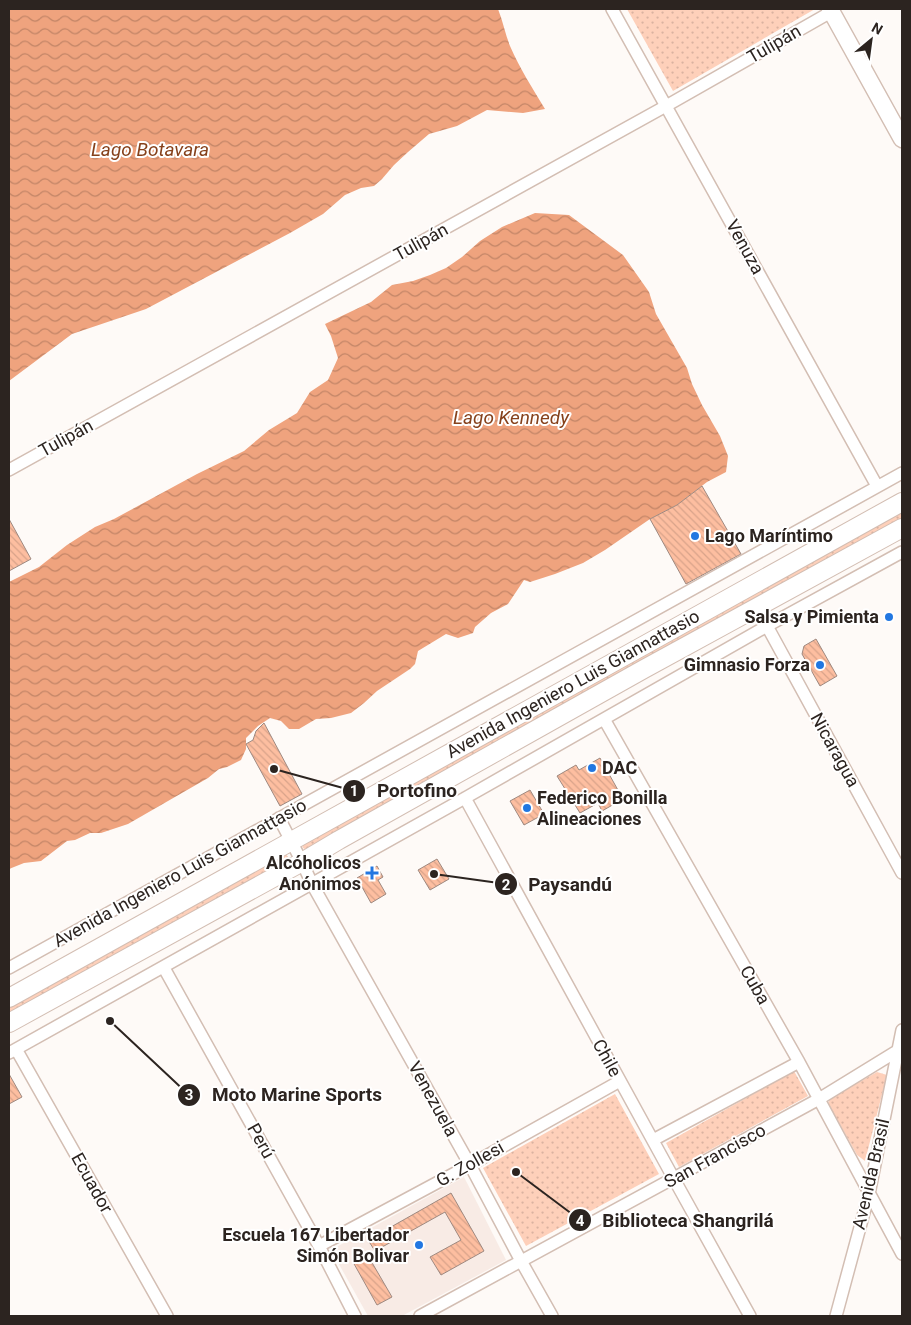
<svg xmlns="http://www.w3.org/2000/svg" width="911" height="1325" font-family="Roboto,sans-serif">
  <defs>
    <pattern id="grass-dots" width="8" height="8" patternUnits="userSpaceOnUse" patternTransform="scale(1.25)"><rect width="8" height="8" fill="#fed0ba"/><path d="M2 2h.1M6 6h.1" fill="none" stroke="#dab2a0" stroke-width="1.8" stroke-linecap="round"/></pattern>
    <pattern id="water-waves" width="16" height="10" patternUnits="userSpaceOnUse" patternTransform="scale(1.25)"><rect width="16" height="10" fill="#efa37e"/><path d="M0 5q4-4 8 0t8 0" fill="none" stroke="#c28567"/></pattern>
    <pattern id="building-back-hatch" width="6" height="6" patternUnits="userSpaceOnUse" patternTransform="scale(1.25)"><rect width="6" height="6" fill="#fdbea0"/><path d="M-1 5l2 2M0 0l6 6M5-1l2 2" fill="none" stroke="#d9a38a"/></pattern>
  </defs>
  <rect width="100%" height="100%" fill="#fefaf7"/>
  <path fill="#f8ebe5" d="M464 1177 506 1260 402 1316H368L331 1250Z"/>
  <path fill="url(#grass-dots)" d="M627 9H815L673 91Z
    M902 508V521L308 851 303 848 302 845Z
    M282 853 286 854 288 857 287 862 9 1017V1006Z
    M794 1071 808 1096 679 1167 666 1143Z
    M877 1072 887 1075 865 1161 857 1155 828 1103 831 1098Z
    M615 1094 659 1174 526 1246 483 1168Z"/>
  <path fill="url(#water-waves)" d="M9 9H498C503 21 505 34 510 46 520 69 533 89 545 109L523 113 487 110 457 126 429 134 408 152 394 165 382 179 374 186 361 188 345 195 323 214 290 233 146 309 72 334 9 381Z
    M535 213 569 215 623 255 649 292 656 314 687 368 692 384 702 405 720 436 728 456 726 472 707 482 677 505 650 519 605 550 583 563 555 574 530 582 524 580 508 604 491 613 475 627 473 633 458 638 446 634 418 651 415 664 410 669 377 691 364 703 351 713 331 718 316 719 299 729H289L281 721 270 718 258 726 246 738V749L241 760 227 767 219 769 208 778 128 824 101 833H90L75 840 67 841 41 861 24 863 9 869V582L39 567 67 545 95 527 114 519 197 474 244 451 269 430 297 413 310 392 328 380 338 358 331 336 325 324 371 302 392 285 413 281 430 275 446 268 462 257 480 241 502 227Z"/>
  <path fill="url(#building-back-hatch)" stroke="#9e8980" d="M702 486 741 554 686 584 650 519 677 505Z
    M9 519 31 559 9 571Z
    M816 639 837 676 820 686 802 654 804 646Z
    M264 723 302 794 280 806 246 744 253 740 256 731Z
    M600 758 623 799 602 811 598 803 580 813 557 776 576 765 579 770Z
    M530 790 544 814 524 825 510 801Z
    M437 859 449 879 430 890 418 870Z
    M377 866 383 877 378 880 386 894 371 903 357 878Z
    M9 1074 22 1097 9 1104Z
    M451 1193 484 1251 441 1275 430 1257 461 1240 445 1212 375 1251 368 1240Z
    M367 1254 392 1297 377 1305 353 1262Z"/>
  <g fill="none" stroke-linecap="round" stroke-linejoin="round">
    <defs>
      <path id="street" d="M612 9 877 486
        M9 470 666 106 831 12
        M767 626 902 873
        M604 719 799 1062 902 1254
        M465 798 674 1179 750 1316
        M279 818 302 862 312 884 470 1165 521 1261 552 1316
        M9 968 902 473
        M164 968 319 1246 355 1316
        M16 1049 167 1316
        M9 1053 465 798 767 626 902 552
        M653 1140 799 1062
        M319 1246 470 1165 620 1081
        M420 1316 819 1099 902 1048
        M836 1316 869 1194 902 1030"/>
      <path id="secondary" d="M830 9 902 139"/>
      <path id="primary" d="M9 998 902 502
        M9 1023 302 862 339 840 644 669 902 528"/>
    </defs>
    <use href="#street" stroke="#d3beb3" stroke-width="14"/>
    <use href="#secondary" stroke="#d3beb3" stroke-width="19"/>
    <use href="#primary" stroke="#d3beb3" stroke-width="20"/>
    <use href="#street" stroke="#fff" stroke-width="11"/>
    <use href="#secondary" stroke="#fff" stroke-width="16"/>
    <use href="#primary" stroke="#fff" stroke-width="18"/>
  </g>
  <g fill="#2277e1" stroke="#fff" stroke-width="2">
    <circle cx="695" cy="536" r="5"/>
    <circle cx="889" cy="617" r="5"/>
    <circle cx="820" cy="665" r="5"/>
    <circle cx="592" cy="768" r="5"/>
    <circle cx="527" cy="808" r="5"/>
    <path d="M369.5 865.5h5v5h5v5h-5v5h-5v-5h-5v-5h5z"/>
    <circle cx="419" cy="1245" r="5"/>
  </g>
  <g text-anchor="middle" stroke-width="4" stroke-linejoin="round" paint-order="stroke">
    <g font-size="18" fill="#2c2420" stroke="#fff">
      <text transform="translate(774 44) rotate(-30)" y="6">Tulipán</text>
      <text transform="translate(421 242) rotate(-29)" y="6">Tulipán</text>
      <text transform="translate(745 247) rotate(61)" y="6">Venuza</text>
      <text transform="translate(66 438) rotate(-29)" y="6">Tulipán</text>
      <text transform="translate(573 684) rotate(-29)" y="6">Avenida Ingeniero Luis Giannattasio</text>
      <text transform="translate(835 750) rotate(61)" y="6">Nicaragua</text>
      <text transform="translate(180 873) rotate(-29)" y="6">Avenida Ingeniero Luis Giannattasio</text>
      <text transform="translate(755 985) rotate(60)" y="6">Cuba</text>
      <text transform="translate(607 1058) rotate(61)" y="6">Chile</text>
      <text transform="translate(433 1099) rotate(61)" y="6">Venezuela</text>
      <text transform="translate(261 1141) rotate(61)" y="6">Perú</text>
      <text transform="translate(715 1156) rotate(-29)" y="6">San Francisco</text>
      <text transform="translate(470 1164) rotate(-29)" y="6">G. Zollesi</text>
      <text transform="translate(871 1174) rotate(-77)" y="6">Avenida Brasil</text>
      <text transform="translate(92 1183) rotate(61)" y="6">Ecuador</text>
    </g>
    <g font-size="18" font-weight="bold" fill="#2c2420" stroke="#fff" text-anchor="end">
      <text x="705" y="542" text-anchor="start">Lago Maríntimo</text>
      <text x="879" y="623">Salsa y Pimienta</text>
      <text x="810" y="671">Gimnasio Forza</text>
      <text x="602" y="774" text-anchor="start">DAC</text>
      <text x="537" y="804" text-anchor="start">Federico Bonilla<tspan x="537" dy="21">Alineaciones</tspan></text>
      <text x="361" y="869">Alcóholicos<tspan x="361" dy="21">Anónimos</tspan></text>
      <text x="409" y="1241">Escuela 167 Libertador<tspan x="409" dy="21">Simón Bolivar</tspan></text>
    </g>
    <g font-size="19" font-style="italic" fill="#86411b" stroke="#fff">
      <text x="150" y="156">Lago Botavara</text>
      <text x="511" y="424">Lago Kennedy</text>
    </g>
  </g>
  <path fill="none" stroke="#2c2420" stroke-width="2" d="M274 769L354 791M434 874L506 884M110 1021L189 1095M516 1172L580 1220"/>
  <g fill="#2c2420" stroke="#fff" stroke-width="2">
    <circle cx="274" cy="769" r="5"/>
    <circle cx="434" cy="874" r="5"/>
    <circle cx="110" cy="1021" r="5"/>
    <circle cx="516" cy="1172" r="5"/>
    <circle cx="354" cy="791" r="12"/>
    <circle cx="506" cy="884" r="12"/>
    <circle cx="189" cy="1095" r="12"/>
    <circle cx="580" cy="1220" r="12"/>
  </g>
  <g font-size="15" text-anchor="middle" font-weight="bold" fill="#fff">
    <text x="354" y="796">1</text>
    <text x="506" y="890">2</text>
    <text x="189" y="1100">3</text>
    <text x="580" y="1226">4</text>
  </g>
  <g font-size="19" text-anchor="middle" font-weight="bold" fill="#2c2420" stroke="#fff" stroke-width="4" stroke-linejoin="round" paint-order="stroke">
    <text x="417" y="797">Portofino</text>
    <text x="570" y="891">Paysandú</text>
    <text x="297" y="1101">Moto Marine Sports</text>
    <text x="688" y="1227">Biblioteca Shangrilá</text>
  </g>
  <rect width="911" height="1325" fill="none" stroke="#2c2420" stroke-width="20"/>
  <g transform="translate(871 40) rotate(29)" stroke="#ffffff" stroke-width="4" paint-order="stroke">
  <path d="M0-4L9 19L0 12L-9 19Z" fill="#2c2420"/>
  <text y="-8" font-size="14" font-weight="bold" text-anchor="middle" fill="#2c2420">N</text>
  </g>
</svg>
